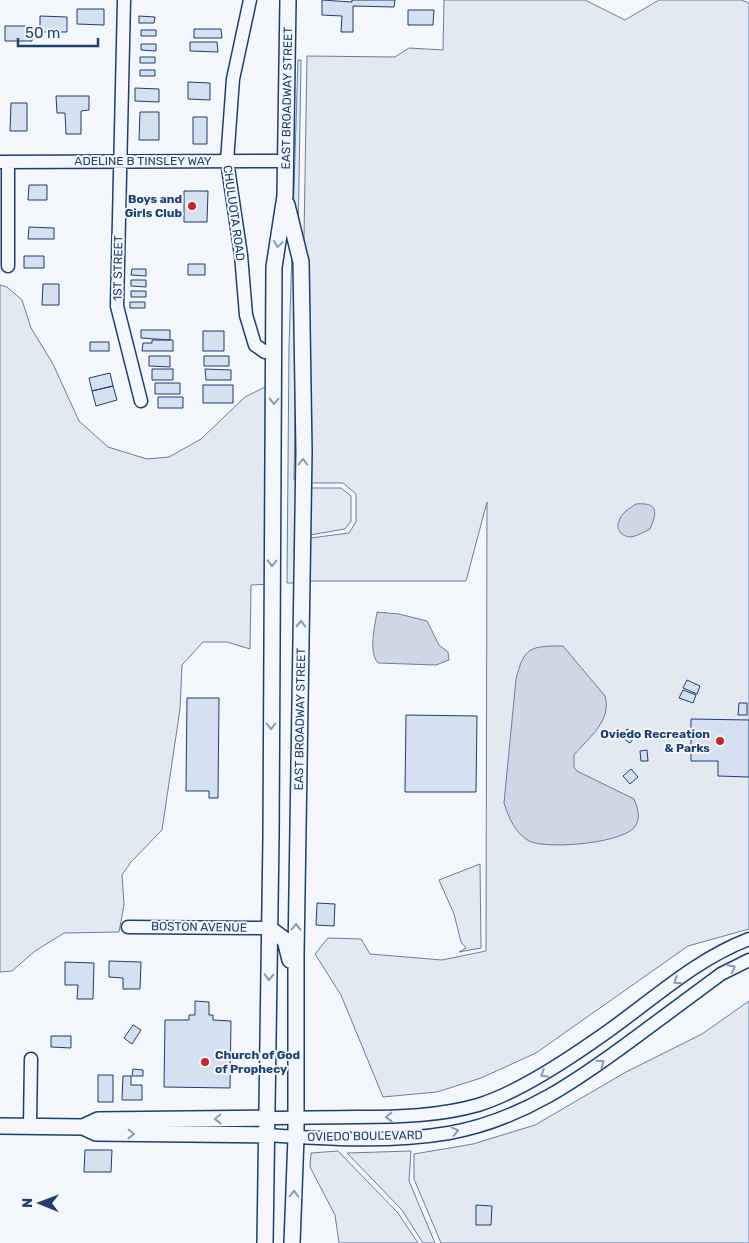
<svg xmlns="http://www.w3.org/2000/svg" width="749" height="1243" font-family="Rubik,sans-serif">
  <rect width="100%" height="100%" fill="#f4f7fb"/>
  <path fill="#e3e9f0" stroke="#687fa3" d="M444 0H585L625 20 659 0H741L749 3V929L688 946 536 1053 481 1078 437 1092 383 1097 341 995 315 954 328 938 361 939 370 954 442 960 486 951 487 502 466 581H303V539L349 533 356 522V494L343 483H310L300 479 307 56 395 57 409 48 443 50Z
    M298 60H301L294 479 296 482 310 488H341L351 496V521L345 529 298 537 294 551 298 583H287L289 347Z
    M0 285 7 287 22 300 31 328 53 364 79 421 108 447 147 459 169 457 201 439 245 397 277 381 275 584 251 585 250 649 227 642H203L182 665 180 709 162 830 131 862 122 875 124 905 119 932 64 933 35 951 12 971 0 972Z
    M480 864 481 948 459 952 466 948 461 942 454 914 439 880Z
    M749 1001V1243H441L414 1179V1154L473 1144 535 1125 626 1072 702 1034Z
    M338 1151 398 1213 418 1243H339L335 1215 310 1167 311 1153Z
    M411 1151 409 1181 435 1243H423L402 1210 347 1153Z"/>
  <path fill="#cfd7e4" stroke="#687fa3" d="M636 504C659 502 657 513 650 529 644 532 637 536 631 537 622 537 615 529 619 521 621 513 630 508 636 504Z
    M377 612 399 614 427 621 439 645 448 652 449 660 436 665 378 663C368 652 375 626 377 612Z
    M563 646 605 696C612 721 589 737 574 755V767L577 771 634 799C637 807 641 816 636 825 628 843 547 850 529 841 515 833 509 818 504 803L516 679C524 647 530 646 563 646Z"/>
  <path fill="#d5e0f0" stroke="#1d3f73" d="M322 0 352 2V0H395L394 7 353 6V32H341L342 16 322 15Z
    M77 9H104V25L77 24Z
    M408 10H434L433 25H408Z
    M40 16 67 17V32H40Z
    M139 16 155 17 154 23H139Z
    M5 26H32V41H5Z
    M194 29H221L222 38H194Z
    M141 30H156V36H141Z
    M190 42H217L218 52 190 51Z
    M141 44H156V51L141 50Z
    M140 57H155V63H140Z
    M140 70H155V76H140Z
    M188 82 210 83V100L188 99Z
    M135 88 159 89V102L135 101Z
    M56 96H89V110L81 111V134H66L65 113H57Z
    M11 103H27V131H10Z
    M140 112H159V140H139Z
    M193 117H207V144H193Z
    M29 185H47V200H28Z
    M184 191H208L207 222H184Z
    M29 227 54 228V239H28Z
    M24 256H44V268H24Z
    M188 264H205V275H188Z
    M132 269H146V276L131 275Z
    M131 280H146V287L131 286Z
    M43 284H59V305H42Z
    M131 291H146V297H131Z
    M130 302H145V308H130Z
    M141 330H170V340L141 338Z
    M203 331H224V351H203Z
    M152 340H173V351H142L143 343H152Z
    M90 342H109V351H90Z
    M149 356H170V367L149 366Z
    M204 356H229V366H204Z
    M152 369H173V380H152Z
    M205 369 231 370V380H206Z
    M110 373 113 386 92 391 89 378Z
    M155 383H180V394H155Z
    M203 385H233V403H203Z
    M113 386 117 400 96 406 92 391Z
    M158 397H183V408H158Z
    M687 680 700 686 697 694 683 688Z
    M683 690 696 695 693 703 679 698Z
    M187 698H219L218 798H209V791H186Z
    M739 703H747V715H738Z
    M406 715 477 716 476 792H405Z
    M691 719 749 720V777L718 776V761H691Z
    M627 729 636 735 630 743 621 737Z
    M647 750 648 761H641L640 751Z
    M631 769 638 777 630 784 623 776Z
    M317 903 335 904 334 926 316 925Z
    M109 961 141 962 140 989H123V978L109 977Z
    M65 962 94 963 93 999H77L78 985H65Z
    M195 1001 209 1002V1015H213V1020L231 1021 230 1088 164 1087 165 1020H189V1015H195Z
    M133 1025 141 1030 132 1044 124 1038Z
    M51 1036H71V1048L51 1047Z
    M133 1069 143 1070V1076H132Z
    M98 1075H113V1102H98Z
    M123 1076H131V1085H142V1100H122Z
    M85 1150H112L111 1172H84Z
    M476 1205 492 1206 491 1225H476Z"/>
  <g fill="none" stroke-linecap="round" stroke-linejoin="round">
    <defs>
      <path id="minor" d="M124 0 117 306 141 401
        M250 0 233 79 227 161 241 255 246 315 255 345 265 352H274
        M0 162 285 161
        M8 266V162
        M128 927 269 928
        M267 1118C297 1118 327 1117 358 1117 398 1117 439 1116 478 1105 517 1093 561 1064 594 1041 645 1007 691 961 749 939
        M30 1126 31 1059
        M267 1135C326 1139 390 1143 449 1133 522 1120 578 1080 636 1037 664 1016 693 995 721 974L749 960"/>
      <path id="major" d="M287 205 301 262 304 452 296 954V1137L292 1243
        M269 928 285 940 290 960
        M0 1126 83 1127 96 1133 267 1135
        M83 1127 98 1120 267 1118
        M265 1243 271 837 274 267 285 196 288 0"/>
    </defs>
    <use href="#minor" stroke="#1d3f73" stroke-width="15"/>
    <use href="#major" stroke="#1d3f73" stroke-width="18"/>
    <use href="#minor" stroke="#f4f7fb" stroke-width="12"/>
    <use href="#major" stroke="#f4f7fb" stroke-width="15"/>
  </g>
  <defs><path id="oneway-chevron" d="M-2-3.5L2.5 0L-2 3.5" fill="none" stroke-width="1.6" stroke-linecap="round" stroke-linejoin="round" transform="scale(1.25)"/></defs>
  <g stroke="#889bb7">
    <use href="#oneway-chevron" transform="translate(278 244) rotate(98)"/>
    <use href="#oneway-chevron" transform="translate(274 401) rotate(91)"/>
    <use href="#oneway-chevron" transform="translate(303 462) rotate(-89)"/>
    <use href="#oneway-chevron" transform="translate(272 563) rotate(91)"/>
    <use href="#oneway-chevron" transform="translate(301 624) rotate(-89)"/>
    <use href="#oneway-chevron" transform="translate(271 726) rotate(90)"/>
    <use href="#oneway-chevron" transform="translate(296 927) rotate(-89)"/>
    <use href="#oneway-chevron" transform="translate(732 968) rotate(-28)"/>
    <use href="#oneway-chevron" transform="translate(269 977) rotate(91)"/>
    <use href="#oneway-chevron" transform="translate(677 981) rotate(146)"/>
    <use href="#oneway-chevron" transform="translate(601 1063) rotate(-35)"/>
    <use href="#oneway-chevron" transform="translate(544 1074) rotate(148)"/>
    <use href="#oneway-chevron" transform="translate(389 1117) rotate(179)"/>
    <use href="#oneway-chevron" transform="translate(218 1119) rotate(179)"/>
    <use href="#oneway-chevron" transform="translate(455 1131) rotate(-13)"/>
    <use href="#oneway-chevron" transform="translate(131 1134) rotate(1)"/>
    <use href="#oneway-chevron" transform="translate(294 1194) rotate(-88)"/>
  </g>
  <g fill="#c62828" stroke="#f4f7fb" stroke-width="2">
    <circle cx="192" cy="206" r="5"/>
    <circle cx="720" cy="741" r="5"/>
    <circle cx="205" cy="1062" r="5"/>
  </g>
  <g text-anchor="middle" stroke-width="4" stroke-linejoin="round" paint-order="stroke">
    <g font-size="12" fill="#1d3f73" stroke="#f4f7fb">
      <text transform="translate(287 98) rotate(-89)" y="4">EAST BROADWAY STREET</text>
      <text x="143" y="165">ADELINE B TINSLEY WAY</text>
      <text transform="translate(234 213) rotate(82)" y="4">CHULUOTA ROAD</text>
      <text transform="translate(118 268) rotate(-89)" y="4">1ST STREET</text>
      <text transform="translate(300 719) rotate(-89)" y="4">EAST BROADWAY STREET</text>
      <text transform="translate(199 927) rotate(1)" y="4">BOSTON AVENUE</text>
      <text transform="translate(365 1136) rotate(-1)" y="4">OVIEDO BOULEVARD</text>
    </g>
    <g font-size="12" font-weight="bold" fill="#1d3f73" stroke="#f4f7fb" text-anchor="end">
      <text x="182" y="203">Boys and<tspan x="182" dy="14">Girls Club</tspan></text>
      <text x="710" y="738">Oviedo Recreation<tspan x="710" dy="14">&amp; Parks</tspan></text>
      <text x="215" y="1059" text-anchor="start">Church of God<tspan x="215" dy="14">of Prophecy</tspan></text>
    </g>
  </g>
  <g transform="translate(40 1203) rotate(271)" stroke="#f4f7fb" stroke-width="4" paint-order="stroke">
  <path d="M0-4L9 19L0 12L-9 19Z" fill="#1d3f73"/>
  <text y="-8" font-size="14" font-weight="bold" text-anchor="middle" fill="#1d3f73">N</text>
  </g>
  <path d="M18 38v8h80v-8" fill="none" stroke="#1d3f73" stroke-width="2.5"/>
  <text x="25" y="38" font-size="15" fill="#1d3f73" stroke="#f4f7fb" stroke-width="4" paint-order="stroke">50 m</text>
</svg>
